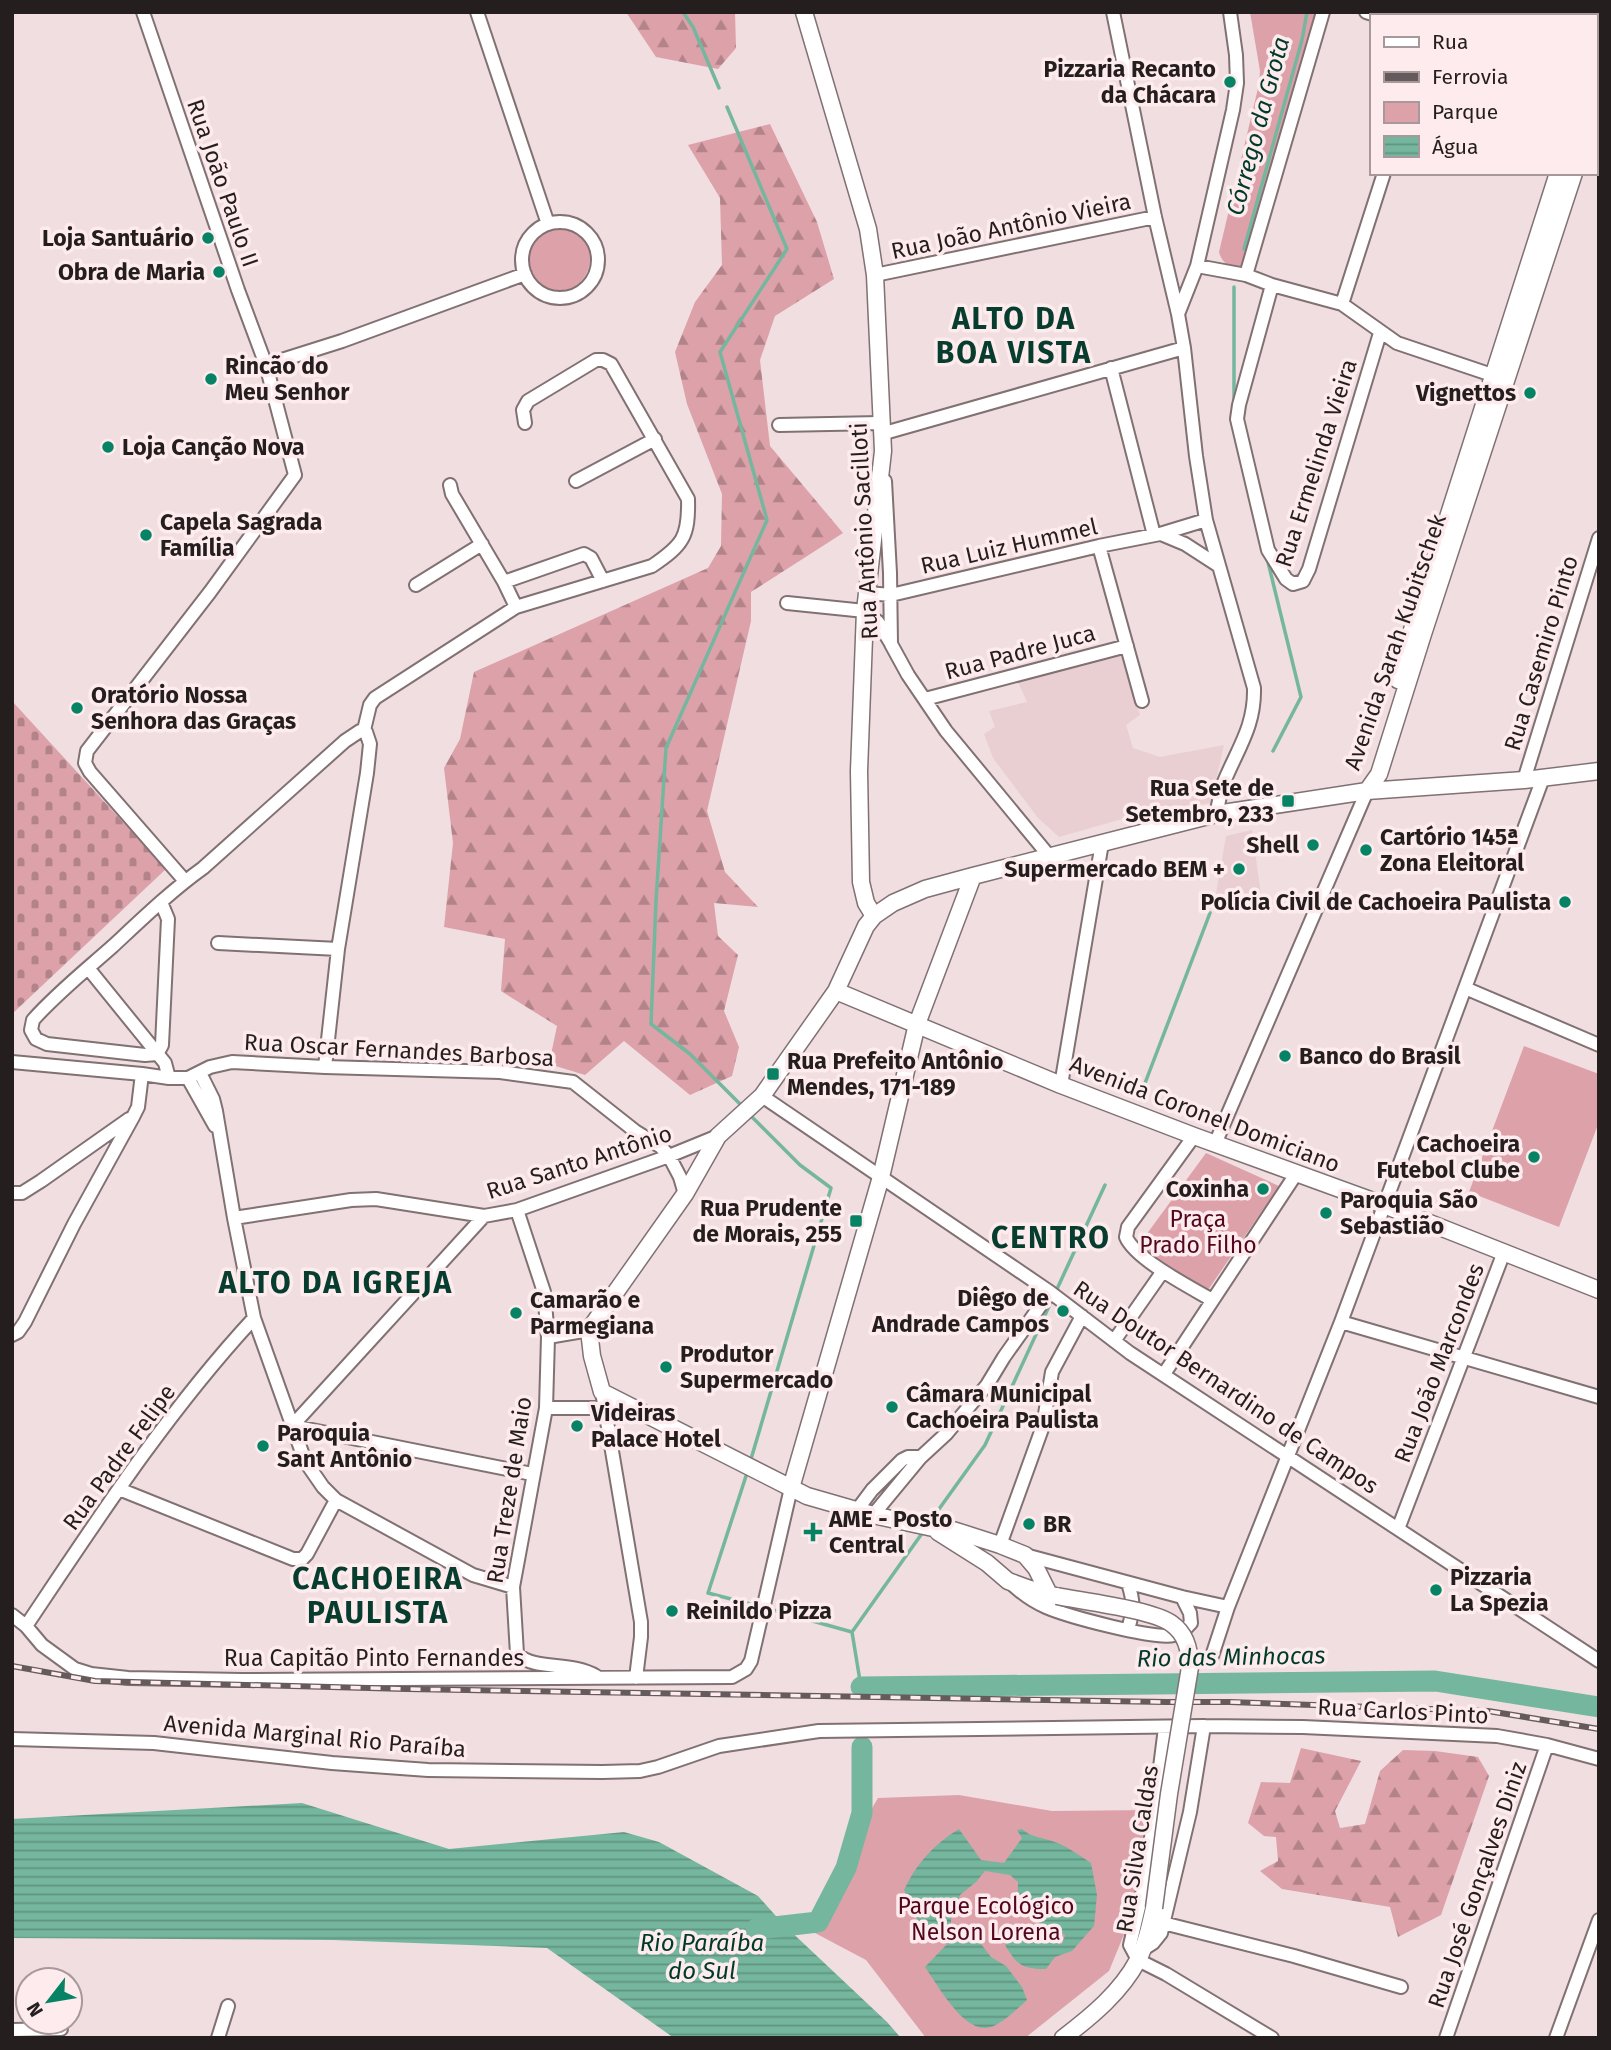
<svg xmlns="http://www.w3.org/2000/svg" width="1611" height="2050" font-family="'Fira Sans',sans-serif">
  <defs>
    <pattern id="forest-firs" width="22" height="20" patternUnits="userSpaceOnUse" patternTransform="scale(1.75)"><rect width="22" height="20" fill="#dda1aa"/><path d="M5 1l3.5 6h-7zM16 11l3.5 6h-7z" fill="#b3838a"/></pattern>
    <pattern id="cemetery-stones" width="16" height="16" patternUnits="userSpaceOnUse" patternTransform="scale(1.75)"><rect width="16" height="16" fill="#dda1aa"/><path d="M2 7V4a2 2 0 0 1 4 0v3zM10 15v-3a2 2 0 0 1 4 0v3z" fill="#b3838a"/></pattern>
    <pattern id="water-rules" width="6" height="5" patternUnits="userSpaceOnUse" patternTransform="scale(1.75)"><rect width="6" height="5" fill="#75b69e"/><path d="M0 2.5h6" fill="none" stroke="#609380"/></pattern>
  </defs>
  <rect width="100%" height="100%" fill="#f0dee0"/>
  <path fill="#eacfd2" d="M1121 655 1140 715 1126 725 1133 748 1160 757 1224 745 1211 803 1136 815 1059 837 1038 818 993 758 984 734 995 727 989 711 1027 702 1018 682 1031 677Z
    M1252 830 1262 902 1214 905 1226 836Z"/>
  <path fill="#dda1aa" d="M1250 12H1316L1244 266C1232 270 1222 264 1219 252L1259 84 1260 71Z
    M526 259a32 32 0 1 1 64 0a32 32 0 1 1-64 0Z
    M1524 1046 1599 1074V1122L1559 1227 1469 1192Z
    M1206 1153 1279 1186 1208 1290 1171 1270 1138 1246Z
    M959 1795 1052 1811 1151 1810 1141 1842V1877L1136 1905 1109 1971 1025 2038H926L866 1960 815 1933 835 1889 845 1855 878 1798Z"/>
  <path fill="url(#forest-firs)" d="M626 12H735L736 48 718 69 656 57Z
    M770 124 817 222 834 279 775 316 760 360 770 446 843 533 751 592V621L707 811 725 872 758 907 714 903 718 936 738 955 724 1011 739 1047 732 1076 690 1095 624 1041 585 1075 549 1064 557 1026 501 991 505 939 444 927 453 843 444 768 460 739 474 672 708 568 721 546 722 494 687 404 675 352 695 302 722 265 720 198 688 145Z
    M1301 1748 1361 1761 1335 1811 1340 1828 1365 1824 1380 1771 1403 1750 1435 1751 1478 1757 1489 1776 1441 1915 1398 1937 1390 1907 1282 1889 1260 1871 1278 1861 1276 1837 1264 1836 1248 1823 1261 1782 1290 1783Z"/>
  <path fill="url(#cemetery-stones)" d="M12 701 166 869 12 1014Z"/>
  <path fill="url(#water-rules)" d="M302 1803 449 1849 624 1832 659 1842 758 1896 784 1925 887 2022 901 2038H674L547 1948 332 1940 12 1938V1819Z
    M959 1829 981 1860 1004 1863 1022 1838 1017 1830 1022 1829C1032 1838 1042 1837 1055 1842 1068 1847 1079 1855 1091 1863L1097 1895 1094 1926 1072 1951 1055 1957 1046 1969C1022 1969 1017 1965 1005 1945L1016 1934 1062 1944 1065 1935 1017 1912 1018 1882 1010 1875 985 1871 976 1882 960 1895 951 1919V1930L978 1940 991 1957 1006 1966 1022 1987 1027 2000C1017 2009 999 2027 986 2028 962 2030 937 1984 925 1967L949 1942 944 1929 921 1928 904 1890C916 1864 934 1844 959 1829Z"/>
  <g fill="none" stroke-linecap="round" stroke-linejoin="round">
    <path stroke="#75b69e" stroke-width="3.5" d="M683 12 693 27 719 88
      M727 107 787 249 720 352 767 520 666 748 656 901 651 1024 690 1054 741 1105
      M1244 249 1302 40 1307 12
      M1234 404V287
      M1267 558 1301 697 1273 751
      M1142 1091 1210 913
      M751 1116 800 1165 831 1188 751 1459
      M747 1473 708 1593 754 1605
      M929 1523 985 1445 1105 1185
      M773 1610 852 1632
      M861 1687 852 1632 923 1532"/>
    <path stroke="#75b69e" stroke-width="21" d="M861 1687 1435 1681 1599 1707
      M756 1929 818 1922 846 1868 862 1813V1747"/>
    <defs>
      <path id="street" d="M143 12 238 290 266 365 295 475 210 592 87 751 85 763 90 772 185 881
        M477 12 548 224
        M1113 12 1155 217 1178 314 1184 348 1196 456 1206 520 1254 688C1255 726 1238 748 1224 782 1220 792 1219 803 1216 814
        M1366 12 1379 16
        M1435 16 1436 12
        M522 260a38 38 0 1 1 76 0a38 38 0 1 1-76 0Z
        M1197 266 1246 275 1272 285 1342 304 1397 343 1495 376
        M875 275 1155 217
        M1246 275 1323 12
        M1272 285 1239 405 1237 419 1268 550 1286 579 1293 584 1303 581 1309 569 1380 333
        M1342 304 1384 173
        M1178 314 1197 266 1233 110 1237 83 1236 55 1230 12
        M266 365 342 341 525 274
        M1111 368 1154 535
        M779 425 880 423
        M881 434 1184 348
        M576 481 655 439
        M885 481 890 573 891 644 908 675 946 731 1050 857
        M450 485 452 494 504 582 516 607
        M1161 534 1185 544 1219 566
        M1099 546 1142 701
        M504 582 584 554 591 558 603 581
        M416 585 482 544
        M867 593 891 595 1099 546 1160 534 1206 520
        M787 603 865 611 878 622 890 642
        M925 699 1127 646
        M364 730 370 705 375 698 516 607 652 566C683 545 689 537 688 499L611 364 603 360H596L528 401 523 410 525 423
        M1524 780 1599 538
        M161 902 168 919 162 1045 157 1054 145 1055 47 1044 36 1039 31 1030 33 1020C57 993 86 970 113 946 142 919 171 891 203 868L345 741 360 731 366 732 370 744 367 773 338 949 325 1067
        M218 943 338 949
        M88 968 165 1063 169 1078
        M1465 988 1599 1045
        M12 1062 142 1074
        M200 1073 213 1099 216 1111 234 1218 254 1318 305 1461 323 1487 336 1500 473 1575 513 1587
        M188 1078 215 1126
        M1061 1085 1102 843
        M762 1096 1050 1292 1130 1353 1599 1661
        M1194 1136 1128 1227 1126 1237C1135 1259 1190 1287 1212 1300
        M1215 1144 1367 791
        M12 1193H22L41 1181 129 1119
        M517 1210 544 1292 548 1337 546 1408 513 1587 517 1654C535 1671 571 1661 596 1676
        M234 1218 351 1200 376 1199 484 1216
        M1341 1322 1599 1397
        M12 1335 18 1332 25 1322 74 1224 133 1117 138 1107 142 1074 169 1078H188L210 1067 232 1062 325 1067 500 1072 573 1082 635 1131 661 1147 669 1156 680 1177 685 1194
        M548 1337 589 1330
        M1114 1341 1163 1271
        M1164 1374 1296 1174
        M602 1392 641 1622V1637L636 1678
        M546 1408H603
        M292 1426 484 1216 517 1210 669 1156 718 1136
        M292 1426 532 1474
        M921 1457 947 1433 987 1385 1004 1357 1050 1292
        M119 1489 293 1559H302L307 1554 336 1500
        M857 1510 872 1490 902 1460 908 1457H921L873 1515
        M1398 1529 1504 1252
        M1000 1545 1043 1426 1052 1372 1082 1316
        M1025 1555 1182 1597 1228 1607
        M1128 1583C1134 1602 1134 1610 1128 1629
        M1014 1586C1023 1594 1034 1602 1046 1607 1067 1616 1154 1640 1174 1635 1181 1633 1186 1629 1191 1623L1190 1613 1182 1597
        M12 1615 26 1626 42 1645 75 1669 91 1674 128 1678 242 1680 732 1677 746 1669 751 1661 791 1488
        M26 1626C97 1520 167 1412 254 1318
        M1212 1656 1228 1607 1341 1322 1543 778
        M1165 1728 1146 1877 1130 1945 1138 1960 1166 1974 1272 2038
        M12 1739 154 1743 332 1763 428 1770 602 1772 640 1771 658 1767 719 1746 819 1731 1204 1726 1303 1727 1497 1736 1547 1745 1599 1759
        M1163 1923 1294 1956 1401 1987
        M1142 1950 1153 1943 1161 1933 1190 1812 1204 1726
        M12 2030 61 2029
        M218 2038 228 2006
        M1446 2038 1547 1745
        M1556 2038 1599 1920"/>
      <path id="secondary" d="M804 12 868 229 875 275 883 451 865 611 859 771 861 882 866 903 874 916
        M1595 61 1599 51
        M1595 107 1599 97
        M1398 680 1412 630 1558 173
        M1367 791 1379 774 1423 634 1574 173
        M836 991 1061 1085 1194 1136 1384 1205 1599 1290
        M791 1488 881 1177 917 1024 973 876
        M938 1532 987 1563 1008 1581 1030 1589 1055 1596
        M1049 1594 1036 1568 1025 1555 1000 1545 953 1530 933 1528 873 1515 807 1496 602 1392 592 1356 589 1330 685 1194 718 1136 762 1096 836 991 866 926 874 916 893 903 925 889 973 876 1216 814 1367 791 1524 780 1599 771
        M1063 2038C1092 2016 1121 1992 1138 1960 1146 1944 1150 1926 1154 1908"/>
    </defs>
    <use href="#street" stroke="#817173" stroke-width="16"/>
    <use href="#secondary" stroke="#817173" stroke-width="19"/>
    <use href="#street" stroke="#fff" stroke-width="12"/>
    <use href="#secondary" stroke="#fff" stroke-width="16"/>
    <defs>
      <path id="rail" d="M12 1666 95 1681 407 1689 1166 1702H1230L1488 1711 1599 1729"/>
    </defs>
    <use href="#rail" stroke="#665b5c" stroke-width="6"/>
    <use href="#rail" stroke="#feebed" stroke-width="3.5" stroke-dasharray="10" stroke-linecap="butt"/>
    <defs>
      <path id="secondary-bridge" d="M1057 1596C1081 1601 1155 1610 1172 1624 1186 1634 1190 1651 1190 1667L1169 1794 1154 1908"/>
    </defs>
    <use href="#secondary-bridge" stroke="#817173" stroke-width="19" stroke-linecap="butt"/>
    <use href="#secondary-bridge" stroke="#fff" stroke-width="16"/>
  </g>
  <g fill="#058364" stroke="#feebed" stroke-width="2.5">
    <circle cx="1230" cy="82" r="7"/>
    <circle cx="208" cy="238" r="7"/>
    <circle cx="219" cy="272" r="7"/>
    <circle cx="211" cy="379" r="7"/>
    <circle cx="1530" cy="393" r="7"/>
    <circle cx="108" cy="447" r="7"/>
    <circle cx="146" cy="535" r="7"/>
    <circle cx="77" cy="708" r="7"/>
    <rect x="1281" y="794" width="14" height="14" rx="3.5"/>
    <circle cx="1313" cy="845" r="7"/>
    <circle cx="1366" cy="850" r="7"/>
    <circle cx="1239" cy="869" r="7"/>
    <circle cx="1565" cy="902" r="7"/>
    <circle cx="1285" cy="1056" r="7"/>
    <rect x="766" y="1067" width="14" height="14" rx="3.5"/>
    <circle cx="1534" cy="1157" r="7"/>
    <circle cx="1263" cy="1189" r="7"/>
    <circle cx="1326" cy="1213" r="7"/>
    <rect x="849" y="1214" width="14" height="14" rx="3.5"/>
    <circle cx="1063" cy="1311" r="7"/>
    <circle cx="516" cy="1313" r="7"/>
    <circle cx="666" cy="1367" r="7"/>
    <circle cx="892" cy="1407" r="7"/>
    <circle cx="577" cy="1426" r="7"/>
    <circle cx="263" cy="1446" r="7"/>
    <circle cx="1029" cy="1524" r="7"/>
    <path d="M809.5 1521.5h7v7h7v7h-7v7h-7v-7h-7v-7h7z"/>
    <circle cx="1436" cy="1590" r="7"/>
    <circle cx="672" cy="1611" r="7"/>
  </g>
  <g text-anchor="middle" stroke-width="7" stroke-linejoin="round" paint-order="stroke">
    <g font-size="23" font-weight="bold" fill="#251e1f" stroke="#feebed" text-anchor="start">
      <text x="1216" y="77" text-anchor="end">Pizzaria Recanto<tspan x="1216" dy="26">da Chácara</tspan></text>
      <text x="194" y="246" text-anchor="end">Loja Santuário</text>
      <text x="205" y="280" text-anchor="end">Obra de Maria</text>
      <text x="225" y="374">Rincão do<tspan x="225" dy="26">Meu Senhor</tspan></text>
      <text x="1516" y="401" text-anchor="end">Vignettos</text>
      <text x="122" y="455">Loja Canção Nova</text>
      <text x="160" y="530">Capela Sagrada<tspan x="160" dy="26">Família</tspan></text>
      <text x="91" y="703">Oratório Nossa<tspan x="91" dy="26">Senhora das Graças</tspan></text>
      <text x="1274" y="796" text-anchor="end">Rua Sete de<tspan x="1274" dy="26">Setembro, 233</tspan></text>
      <text x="1380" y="845">Cartório 145ª<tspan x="1380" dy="26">Zona Eleitoral</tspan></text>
      <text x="1299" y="853" text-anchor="end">Shell</text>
      <text x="1225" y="877" text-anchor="end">Supermercado BEM +</text>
      <text x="1551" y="910" text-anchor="end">Polícia Civil de Cachoeira Paulista</text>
      <text x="1299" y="1064">Banco do Brasil</text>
      <text x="787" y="1069">Rua Prefeito Antônio<tspan x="787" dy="26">Mendes, 171-189</tspan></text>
      <text x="1520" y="1152" text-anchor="end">Cachoeira<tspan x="1520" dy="26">Futebol Clube</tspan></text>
      <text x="1249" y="1197" text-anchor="end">Coxinha</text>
      <text x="1340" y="1208">Paroquia São<tspan x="1340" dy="26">Sebastião</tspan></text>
      <text x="842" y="1216" text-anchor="end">Rua Prudente<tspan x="842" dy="26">de Morais, 255</tspan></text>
      <text x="1049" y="1306" text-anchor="end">Diêgo de<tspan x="1049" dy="26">Andrade Campos</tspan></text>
      <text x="530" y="1308">Camarão e<tspan x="530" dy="26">Parmegiana</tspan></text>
      <text x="680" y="1362">Produtor<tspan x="680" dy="26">Supermercado</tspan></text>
      <text x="906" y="1402">Câmara Municipal<tspan x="906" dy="26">Cachoeira Paulista</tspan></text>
      <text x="591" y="1421">Videiras<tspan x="591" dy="26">Palace Hotel</tspan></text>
      <text x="277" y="1441">Paroquia<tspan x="277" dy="26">Sant Antônio</tspan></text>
      <text x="829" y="1527">AME - Posto<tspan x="829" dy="26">Central</tspan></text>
      <text x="1043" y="1532">BR</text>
      <text x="1450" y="1585">Pizzaria<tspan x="1450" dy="26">La Spezia</tspan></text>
      <text x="686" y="1619">Reinildo Pizza</text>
    </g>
    <g font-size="23" fill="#251e1f" stroke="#feebed">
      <text transform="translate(223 183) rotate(71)" y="8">Rua João Paulo II</text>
      <text transform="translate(1011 226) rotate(-12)" y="8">Rua João Antônio Vieira</text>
      <text transform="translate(1316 463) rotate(-72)" y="8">Rua Ermelinda Vieira</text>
      <text transform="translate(864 531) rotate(-93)" y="8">Rua Antônio Sacilloti</text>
      <text transform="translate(1009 546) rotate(-13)" y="8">Rua Luiz Hummel</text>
      <text transform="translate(1395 642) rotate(-71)" y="8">Avenida Sarah Kubitschek</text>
      <text transform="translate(1020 652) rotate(-15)" y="8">Rua Padre Juca</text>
      <text transform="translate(1541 653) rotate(-73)" y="8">Rua Casemiro Pinto</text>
      <text transform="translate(399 1050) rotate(3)" y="8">Rua Oscar Fernandes Barbosa</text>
      <text transform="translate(1205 1114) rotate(21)" y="8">Avenida Coronel Domiciano</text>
      <text transform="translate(579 1162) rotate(-18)" y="8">Rua Santo Antônio</text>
      <text transform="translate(1439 1363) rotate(-69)" y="8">Rua João Marcondes</text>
      <text transform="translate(1226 1387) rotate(34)" y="8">Rua Doutor Bernardino de Campos</text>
      <text transform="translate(119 1457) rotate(-54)" y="8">Rua Padre Felipe</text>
      <text transform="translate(509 1490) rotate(-81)" y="8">Rua Treze de Maio</text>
      <text x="374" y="1666">Rua Capitão Pinto Fernandes</text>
      <text transform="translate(1403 1711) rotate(3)" y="8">Rua Carlos Pinto</text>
      <text transform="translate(315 1736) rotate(5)" y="8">Avenida Marginal Rio Paraíba</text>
      <text transform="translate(1137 1849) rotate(-81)" y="8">Rua Silva Caldas</text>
      <text transform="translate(1477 1885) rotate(-71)" y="8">Rua José Gonçalves Diniz</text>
    </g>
    <g font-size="23" fill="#52071f" stroke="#feebed">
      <text x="1198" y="1227">Praça<tspan x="1198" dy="26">Prado Filho</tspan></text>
      <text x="986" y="1914">Parque Ecológico<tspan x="986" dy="26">Nelson Lorena</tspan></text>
    </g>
    <g font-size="24" font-style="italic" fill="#003a2a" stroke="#feebed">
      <text transform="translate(1258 126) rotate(-75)" y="8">Córrego da Grota</text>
      <text transform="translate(1231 1657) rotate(-1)" y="8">Rio das Minhocas</text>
      <text x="702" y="1951">Rio Paraíba<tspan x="702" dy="28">do Sul</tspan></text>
    </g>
    <g font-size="30" font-weight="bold" letter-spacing="2" fill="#073d2e" stroke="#feebed">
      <text x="1014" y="329">ALTO DA<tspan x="1014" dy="34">BOA VISTA</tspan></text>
      <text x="1051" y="1248">CENTRO</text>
      <text x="336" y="1293">ALTO DA IGREJA</text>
      <text x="378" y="1589">CACHOEIRA<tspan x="378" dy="34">PAULISTA</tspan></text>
    </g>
  </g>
  <rect width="1611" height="2050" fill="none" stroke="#251e1f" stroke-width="28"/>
  <rect x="1370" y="14" width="228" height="161" fill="#feebed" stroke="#a7999b" stroke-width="2"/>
  <rect x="1384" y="37" width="35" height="10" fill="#ffffff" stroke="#a7999b" stroke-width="2"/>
  <text x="1432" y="49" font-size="21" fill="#251e1f">Rua</text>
  <rect x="1384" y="72" width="35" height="10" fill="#665b5c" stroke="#a7999b" stroke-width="2"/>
  <text x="1432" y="84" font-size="21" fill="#251e1f">Ferrovia</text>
  <rect x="1384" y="102" width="35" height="21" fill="#dda1aa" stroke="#a7999b" stroke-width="2"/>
  <text x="1432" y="119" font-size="21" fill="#251e1f">Parque</text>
  <rect x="1384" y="136" width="35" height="21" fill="url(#water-rules)" stroke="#a7999b" stroke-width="2"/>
  <text x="1432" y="154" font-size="21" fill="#251e1f">Água</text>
  <g transform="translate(49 2001) rotate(239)"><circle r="33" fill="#feebed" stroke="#a7999b" stroke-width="2"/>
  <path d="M0-5L12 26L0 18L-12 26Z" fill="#058364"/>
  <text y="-10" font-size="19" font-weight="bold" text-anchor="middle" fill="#251e1f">N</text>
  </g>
</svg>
